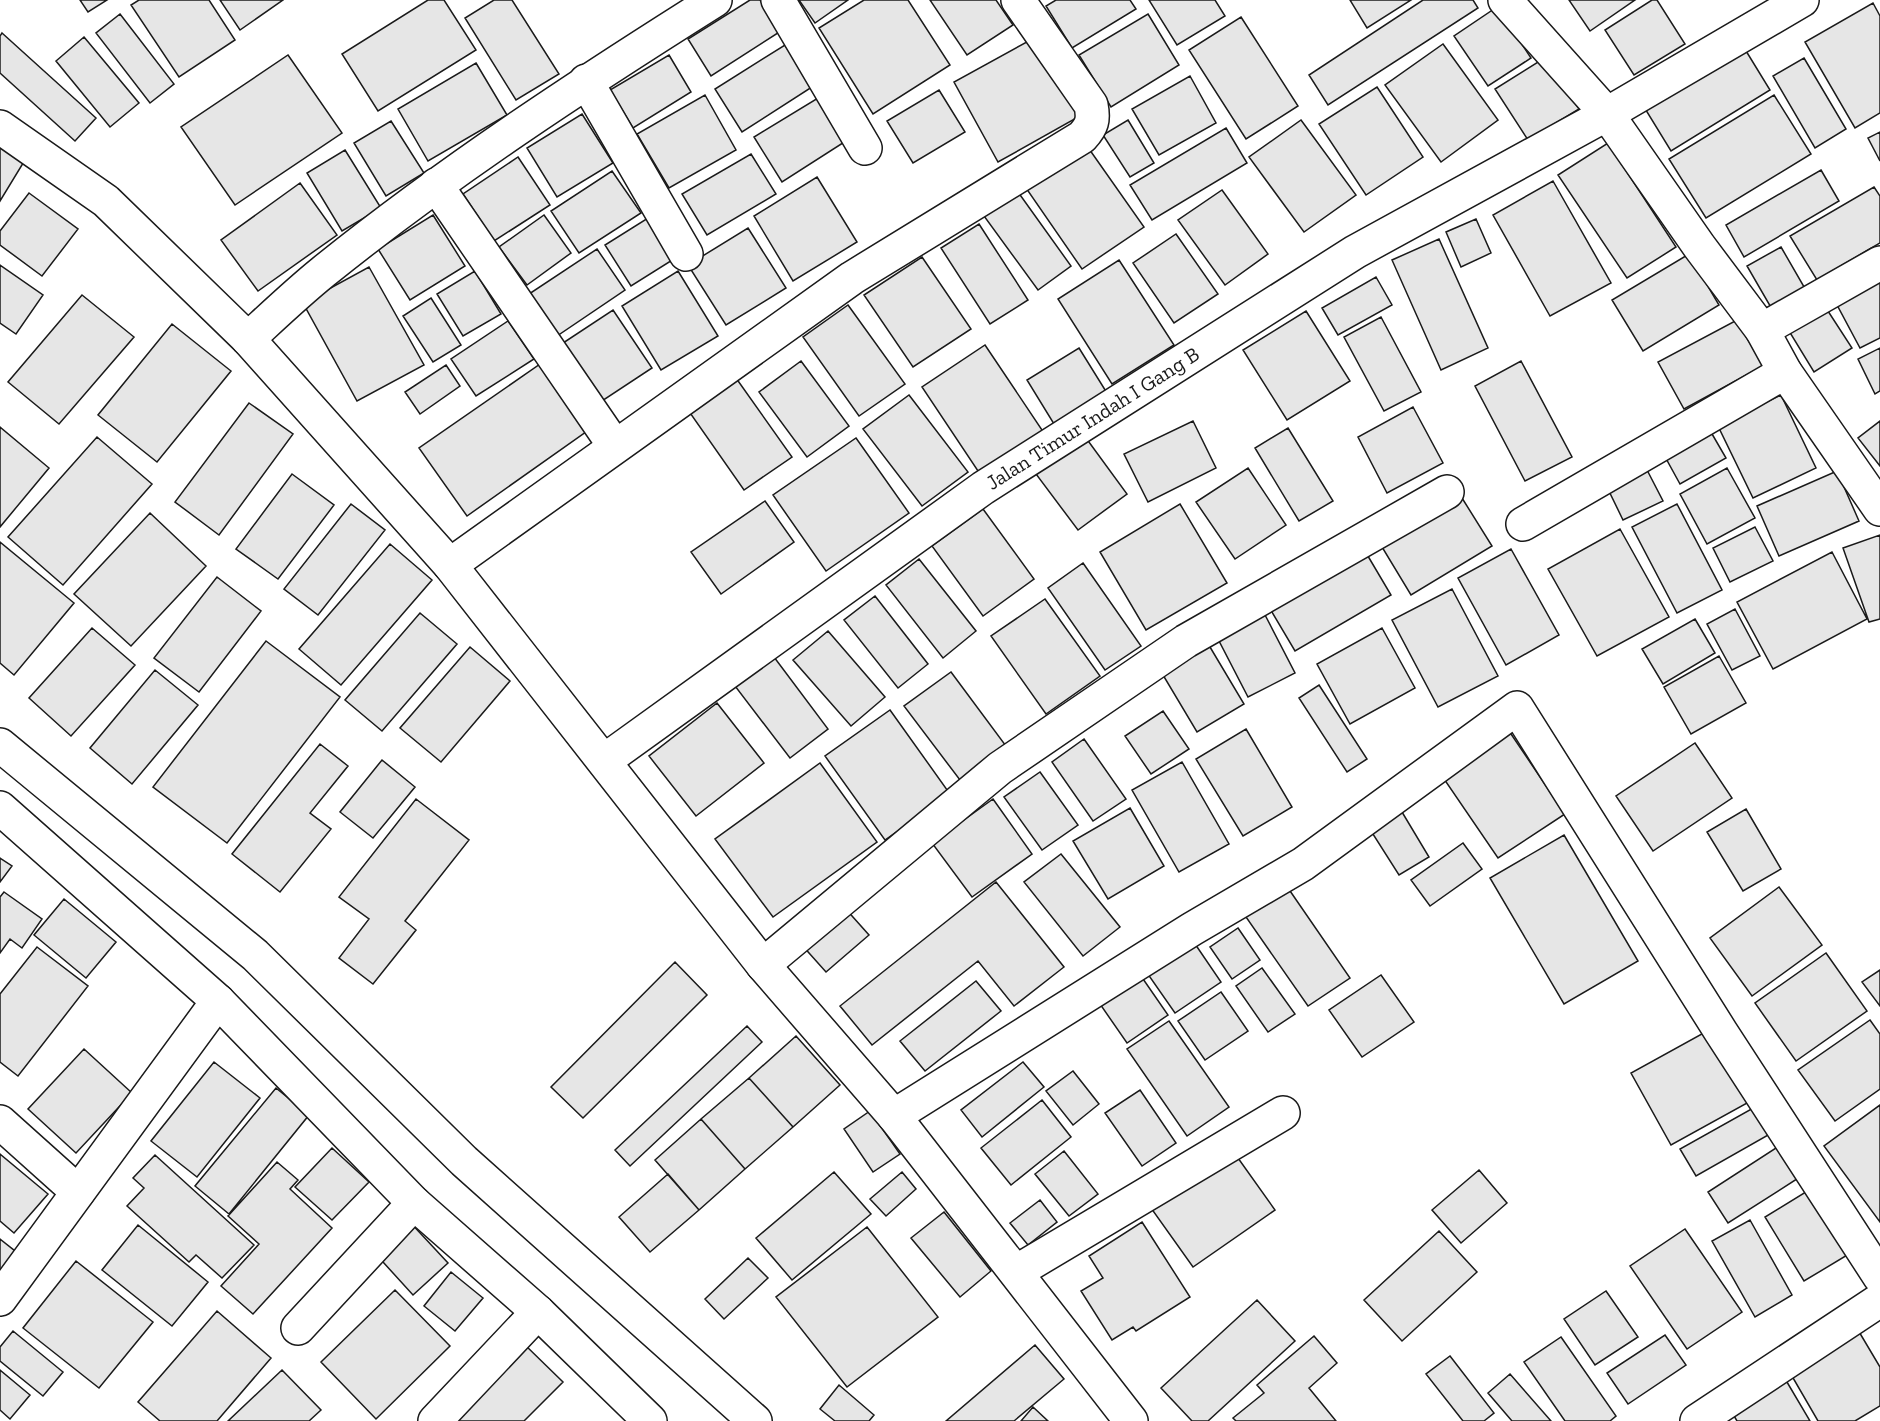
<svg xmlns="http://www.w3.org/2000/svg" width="1880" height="1421" font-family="'Zilla Slab',serif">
  <rect width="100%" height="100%" fill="#fff"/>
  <path fill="#e6e6e6" stroke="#1a1a1a" stroke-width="1.5" d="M80 0H107L88 12Z
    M139 0H209L235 40 179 77 131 5Z
    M220 0H283L240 30Z
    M428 0H444L476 50 378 111 342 54Z
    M494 0H512L559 74 516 100 465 18Z
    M750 0H760L781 31 711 76 688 39Z
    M799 0H848L815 23Z
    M864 0H908L950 65 873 114 819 28Z
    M930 0H996L1013 25 967 55Z
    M1056 0H1130L1136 9 1072 48 1046 6Z
    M1149 0H1215L1225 16 1177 45Z
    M1350 0H1411L1367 28Z
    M1423 0H1473L1478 8 1328 105 1309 75Z
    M1569 0H1635L1590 31Z
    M1652 0H1657L1685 44 1634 75 1605 30Z
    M1873 3 1880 16V113L1855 128 1805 42Z
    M1497 7 1531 58 1488 86 1454 36Z
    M120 14 174 84 150 103 96 33Z
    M1148 14 1179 65 1111 107 1079 55Z
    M1241 17 1298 106 1246 139 1189 50Z
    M2 33 96 118 75 141 0 73V36Z
    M84 37 139 103 110 127 56 61Z
    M1036 37 1080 116 998 162 954 82Z
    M1443 44 1498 120 1441 162 1385 85Z
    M785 45 812 87 742 132 715 89Z
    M1743 46 1770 90 1671 151 1644 107Z
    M288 55 342 133 235 205 181 127Z
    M669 55 691 92 633 128 610 90Z
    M1546 57 1579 109 1528 140 1495 89Z
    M1804 58 1846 129 1815 148 1773 76Z
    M476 63 507 115 428 161 398 109Z
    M1190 76 1216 123 1159 155 1132 109Z
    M1377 87 1423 157 1366 195 1319 124Z
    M939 90 965 132 913 163 887 121Z
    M705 95 736 150 669 188 637 134Z
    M1774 95 1811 154 1706 218 1669 159Z
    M818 98 846 141 782 182 754 137Z
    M582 114 613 163 557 197 527 148Z
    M1128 120 1154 163 1130 177 1103 135Z
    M1301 120 1356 195 1304 232 1249 157Z
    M391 121 424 173 386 196 354 143Z
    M1226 128 1247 163 1152 220 1130 185Z
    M1880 132V161L1868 138Z
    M1608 143 1676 247 1627 278 1558 175Z
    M0 145 25 160 0 201Z
    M1087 146 1144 227 1082 269 1026 188Z
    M345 150 381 208 342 231 307 173Z
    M751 154 776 194 707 235 682 194Z
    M518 157 550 205 494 241 463 194Z
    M1821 170 1839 201 1744 257 1726 225Z
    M612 171 641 213 579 253 551 211Z
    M817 177 857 242 793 281 754 216Z
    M1553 181 1611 283 1550 316 1493 215Z
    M300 183 337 235 258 291 221 240Z
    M1874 187 1880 196V243L1817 280 1790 236Z
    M1222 190 1268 254 1225 285 1178 220Z
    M1018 192 1071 266 1038 290 984 216Z
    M29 193 78 229 42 276 0 245V231Z
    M433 215 465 266 410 300 378 249Z
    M544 215 571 253 527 285 499 247Z
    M648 218 674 259 631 286 605 245Z
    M1476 219 1491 253 1461 267 1446 232Z
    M979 224 1028 300 990 324 941 248Z
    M748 228 786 288 726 325 688 265Z
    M1176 234 1218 294 1174 323 1133 263Z
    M1439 239 1488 348 1441 370 1392 260Z
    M1781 247 1807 292 1773 311 1747 266Z
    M597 249 625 290 557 336 529 294Z
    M1689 254 1719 305 1643 351 1612 300Z
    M922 257 971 329 913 367 864 295Z
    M1119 260 1174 345 1112 384 1058 299Z
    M0 265 43 295 16 334 0 323Z
    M369 267 424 365 357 401 303 303Z
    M475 271 501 314 463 336 437 294Z
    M678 271 718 336 661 370 622 306Z
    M1376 277 1392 305 1338 335 1322 308Z
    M1880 281V338L1860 348 1836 303Z
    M82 295 134 337 59 424 8 382Z
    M431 298 461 345 433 362 403 316Z
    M848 305 905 384 859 416 803 337Z
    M1826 308 1852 348 1814 372 1789 331Z
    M613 310 652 368 602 401 563 343Z
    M1306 311 1350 381 1287 420 1243 350Z
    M1381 317 1421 392 1384 411 1344 337Z
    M1737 320 1763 366 1684 409 1658 362Z
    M508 321 534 359 476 396 451 359Z
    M172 324 231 371 157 462 98 415Z
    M985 345 1044 433 980 474 922 387Z
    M1079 348 1107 393 1054 424 1027 380Z
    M1880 348V391L1875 394 1858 359Z
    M801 361 849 426 807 457 759 392Z
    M1521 361 1572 457 1525 481 1475 386Z
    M543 362 590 429 467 516 419 448Z
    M446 365 460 386 420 414 405 392Z
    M736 378 792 457 744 490 688 410Z
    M909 395 968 472 922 506 863 429Z
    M1781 395 1816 468 1753 498 1718 426Z
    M249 403 293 434 219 535 175 502Z
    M1413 407 1443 463 1387 493 1358 437Z
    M1193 421 1216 468 1148 502 1124 454Z
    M1880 421V466L1858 438Z
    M0 427 49 468 0 527Z
    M1708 427 1726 458 1680 484 1663 453Z
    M1288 428 1333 501 1299 521 1255 448Z
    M97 437 152 484 63 585 8 537Z
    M856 438 909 513 826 571 773 495Z
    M1086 438 1127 494 1078 530 1036 474Z
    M1248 468 1286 525 1235 559 1196 502Z
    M1646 468 1663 501 1623 520 1607 487Z
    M1727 468 1755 518 1707 544 1680 494Z
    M1837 471 1859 521 1779 556 1757 506Z
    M292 474 334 505 278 579 236 549Z
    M1462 498 1492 546 1411 595 1382 547Z
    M765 501 794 542 721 594 691 552Z
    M351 504 385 530 318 615 284 589Z
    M1180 504 1227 583 1146 630 1100 552Z
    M1677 504 1722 590 1677 613 1632 527Z
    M983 509 1034 579 983 616 932 546Z
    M150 513 206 566 131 646 74 594Z
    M1755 527 1773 561 1730 582 1713 548Z
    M1620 529 1669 617 1597 656 1548 569Z
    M1880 535V619L1869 622 1843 548Z
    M0 542 74 603 14 675 0 663Z
    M390 544 432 580 341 685 299 649Z
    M1362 546 1391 595 1295 651 1266 602Z
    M1511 549 1559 635 1506 665 1458 578Z
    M1832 552 1867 619 1773 669 1737 602Z
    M919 559 976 631 943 658 886 585Z
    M1083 563 1141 646 1105 670 1048 588Z
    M217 577 261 611 199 692 154 658Z
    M1452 589 1498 676 1438 707 1392 620Z
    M875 596 928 664 898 688 844 620Z
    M1045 599 1100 676 1046 714 991 636Z
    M1735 609 1760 656 1732 670 1707 624Z
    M420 613 457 644 382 731 345 700Z
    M1264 613 1295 673 1248 697 1217 637Z
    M1695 619 1715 653 1663 684 1642 649Z
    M92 628 135 665 71 736 29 698Z
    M1382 628 1415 688 1350 724 1317 664Z
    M828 631 885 697 851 726 793 660Z
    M266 641 340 697 227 843 153 787Z
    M1207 642 1244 704 1197 732 1160 670Z
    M470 647 510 681 441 762 400 728Z
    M1719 656 1746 703 1691 734 1664 687Z
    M774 657 828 729 790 758 735 686Z
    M155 670 198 705 132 784 90 748Z
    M951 672 1006 746 960 780 904 706Z
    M1319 685 1367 759 1347 772 1299 698Z
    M717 703 764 763 696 816 649 756Z
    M890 710 950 794 885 840 825 756Z
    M1163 711 1189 749 1151 774 1125 736Z
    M1246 729 1292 807 1243 836 1196 759Z
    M1509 731 1565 814 1498 858 1442 776Z
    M1084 739 1126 799 1093 821 1052 762Z
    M1695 743 1732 798 1653 851 1616 796Z
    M320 744 348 766 310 813 331 829 280 892 232 854Z
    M382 760 415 787 373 838 340 812Z
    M1182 762 1229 844 1179 872 1132 790Z
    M820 763 877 842 773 917 715 839Z
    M1040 772 1078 825 1042 850 1004 797Z
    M416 799 469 840 405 921 416 930 373 984 339 958 369 919 339 897Z
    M993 799 1032 854 972 897 932 843Z
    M1130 808 1164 866 1108 899 1073 841Z
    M1746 809 1781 869 1743 891 1707 832Z
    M1402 812 1429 857 1399 875 1371 831Z
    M1564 835 1638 961 1564 1004 1490 878Z
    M1463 843 1482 869 1430 906 1411 880Z
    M1061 854 1120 927 1083 956 1024 882Z
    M0 858 12 866 0 882Z
    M996 882 1064 967 1014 1006 978 961 872 1045 840 1006Z
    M1779 887 1822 945 1752 996 1710 938Z
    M1288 888 1350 978 1308 1006 1246 917Z
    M4 892 42 919 22 948 10 939 0 953V897Z
    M64 899 116 942 86 978 34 935Z
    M844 907 869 935 826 972 801 944Z
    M1238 928 1260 960 1232 979 1210 947Z
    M1191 938 1221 982 1175 1013 1145 970Z
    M37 947 88 986 18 1076 0 1062V994Z
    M1826 953 1867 1011 1796 1061 1755 1003Z
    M675 962 707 995 583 1118 551 1087Z
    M1262 968 1295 1014 1268 1032 1236 986Z
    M1880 970V1006L1862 982Z
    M1381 975 1414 1022 1362 1057 1329 1010Z
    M1141 976 1168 1015 1127 1043 1100 1004Z
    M976 981 1001 1011 925 1071 900 1041Z
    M1221 992 1248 1031 1205 1060 1178 1021Z
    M1870 1020 1880 1034V1089L1835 1121 1798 1070Z
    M1169 1021 1229 1107 1187 1136 1127 1049Z
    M747 1026 762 1042 630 1166 615 1150Z
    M1709 1030 1749 1102 1671 1145 1631 1073Z
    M796 1036 840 1085 793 1127 749 1078Z
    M84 1049 132 1093 76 1153 28 1109Z
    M214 1062 260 1098 197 1177 151 1141Z
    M1023 1062 1044 1087 982 1137 961 1110Z
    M1073 1071 1099 1104 1073 1125 1046 1091Z
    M749 1078 793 1127 745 1169 701 1119Z
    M276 1088 309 1115 229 1214 195 1186Z
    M1140 1090 1176 1143 1142 1166 1105 1113Z
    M1042 1100 1071 1137 1011 1185 981 1148Z
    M1880 1105V1222L1824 1146Z
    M1755 1107 1770 1134 1696 1176 1680 1149Z
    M870 1111 900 1154 873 1172 844 1129Z
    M701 1119 745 1169 699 1210 655 1160Z
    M1779 1146 1800 1177 1728 1223 1708 1192Z
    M332 1148 369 1182 332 1220 295 1187Z
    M1064 1151 1098 1194 1069 1216 1035 1174Z
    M1233 1151 1275 1210 1193 1267 1151 1208Z
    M0 1154 48 1194 14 1233 0 1221Z
    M155 1155 254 1245 222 1278 196 1255 189 1262 127 1206 144 1188 133 1178Z
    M277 1162 298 1180 290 1189 332 1228 253 1314 221 1286 259 1244 228 1216Z
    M1479 1170 1507 1203 1461 1243 1432 1210Z
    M834 1172 871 1214 792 1280 756 1238Z
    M902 1172 916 1189 886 1216 870 1199Z
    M668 1174 699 1210 650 1252 619 1217Z
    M1809 1190 1849 1254 1804 1281 1765 1217Z
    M1040 1200 1057 1222 1028 1245 1010 1223Z
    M944 1212 991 1271 960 1297 911 1238Z
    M408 1220 448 1263 413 1295 373 1251Z
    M1750 1220 1792 1295 1755 1317 1712 1241Z
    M1142 1222 1190 1297 1136 1331 1133 1327 1112 1340 1081 1291 1103 1278 1089 1256Z
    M138 1225 208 1282 172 1326 102 1270Z
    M867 1227 938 1317 847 1387 776 1297Z
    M1685 1229 1742 1312 1687 1349 1630 1266Z
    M1439 1231 1477 1272 1402 1341 1364 1300Z
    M0 1239 15 1251 0 1271Z
    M748 1258 768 1278 724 1319 705 1299Z
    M76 1261 153 1322 99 1388 23 1328Z
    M451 1272 483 1298 455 1331 424 1306Z
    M395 1290 450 1346 376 1419 321 1362Z
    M1606 1291 1638 1337 1595 1365 1564 1319Z
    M1257 1300 1295 1341 1208 1421H1192L1161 1388Z
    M217 1311 271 1358 217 1421H160L138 1402Z
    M1858 1330 1880 1367V1406L1855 1421H1818L1789 1371Z
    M13 1331 63 1372 43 1396 0 1361V1347Z
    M1665 1335 1686 1365 1628 1404 1607 1373Z
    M1314 1336 1337 1363 1309 1388 1336 1421H1236L1233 1418 1264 1393 1257 1385Z
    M1561 1337 1616 1416 1610 1421H1565L1524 1362Z
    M523 1343 563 1382 524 1421H445Z
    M1035 1345 1064 1379 1014 1421H946Z
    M1450 1356 1494 1413 1484 1421H1463L1426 1374Z
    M0 1370 30 1395 10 1419 0 1410Z
    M282 1370 321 1410 309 1421H228Z
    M1510 1374 1551 1421H1512L1488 1393Z
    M1784 1377 1810 1421H1737L1730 1409Z
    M839 1385 874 1415 869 1421H835L820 1409Z
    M1033 1407 1048 1421H1021Z"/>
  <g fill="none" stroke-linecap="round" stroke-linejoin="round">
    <defs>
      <g id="minor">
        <path d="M778 0 865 148"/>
        <path d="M1505 0 1607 114 1699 246 1762 330 1785 372 1880 509"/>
        <path d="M586 81 686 254"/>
        <path d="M0 127 106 201 248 339 450 565 763 965 894 1116 1131 1421"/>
        <path d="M436 185 614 445"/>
        <path d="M1762 330 1880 263"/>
        <path d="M248 339C273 316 297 293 323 272 447 172 580 85 715 0"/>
        <path d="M1523 524 1785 372"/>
        <path d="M450 565 852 278 1082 137C1092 126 1094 120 1091 105L1018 0"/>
        <path id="s1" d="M604 761 983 488 1355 252 1607 114 1802 0"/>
        <path d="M763 965 1000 768 1186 641 1447 492"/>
        <path d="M894 1116 1192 929 1303 864 1517 708 1721 1032 1880 1277"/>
        <path d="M0 1122 78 1192"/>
        <path d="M1016 1272 1283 1113"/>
        <path d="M0 1299 218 1001"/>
        <path d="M298 1328 414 1203"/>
        <path d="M435 1421 538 1312"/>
        <path d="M1697 1421 1880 1300"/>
      </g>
      <path id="major" d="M0 745 255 955 464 1161 755 1421
        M0 808 218 1001 414 1203 538 1312 650 1421"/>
    </defs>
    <use href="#minor" stroke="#1a1a1a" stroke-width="36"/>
    <use href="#major" stroke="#1a1a1a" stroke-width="36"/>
    <use href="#minor" stroke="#fff" stroke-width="33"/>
    <use href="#major" stroke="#fff" stroke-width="33"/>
  </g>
  <g text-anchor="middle" stroke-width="4.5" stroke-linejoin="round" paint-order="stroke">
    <g font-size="21" fill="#1a1a1a" stroke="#fff">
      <text dy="7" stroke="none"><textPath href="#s1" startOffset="597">Jalan Timur Indah I Gang B</textPath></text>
    </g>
  </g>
</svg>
